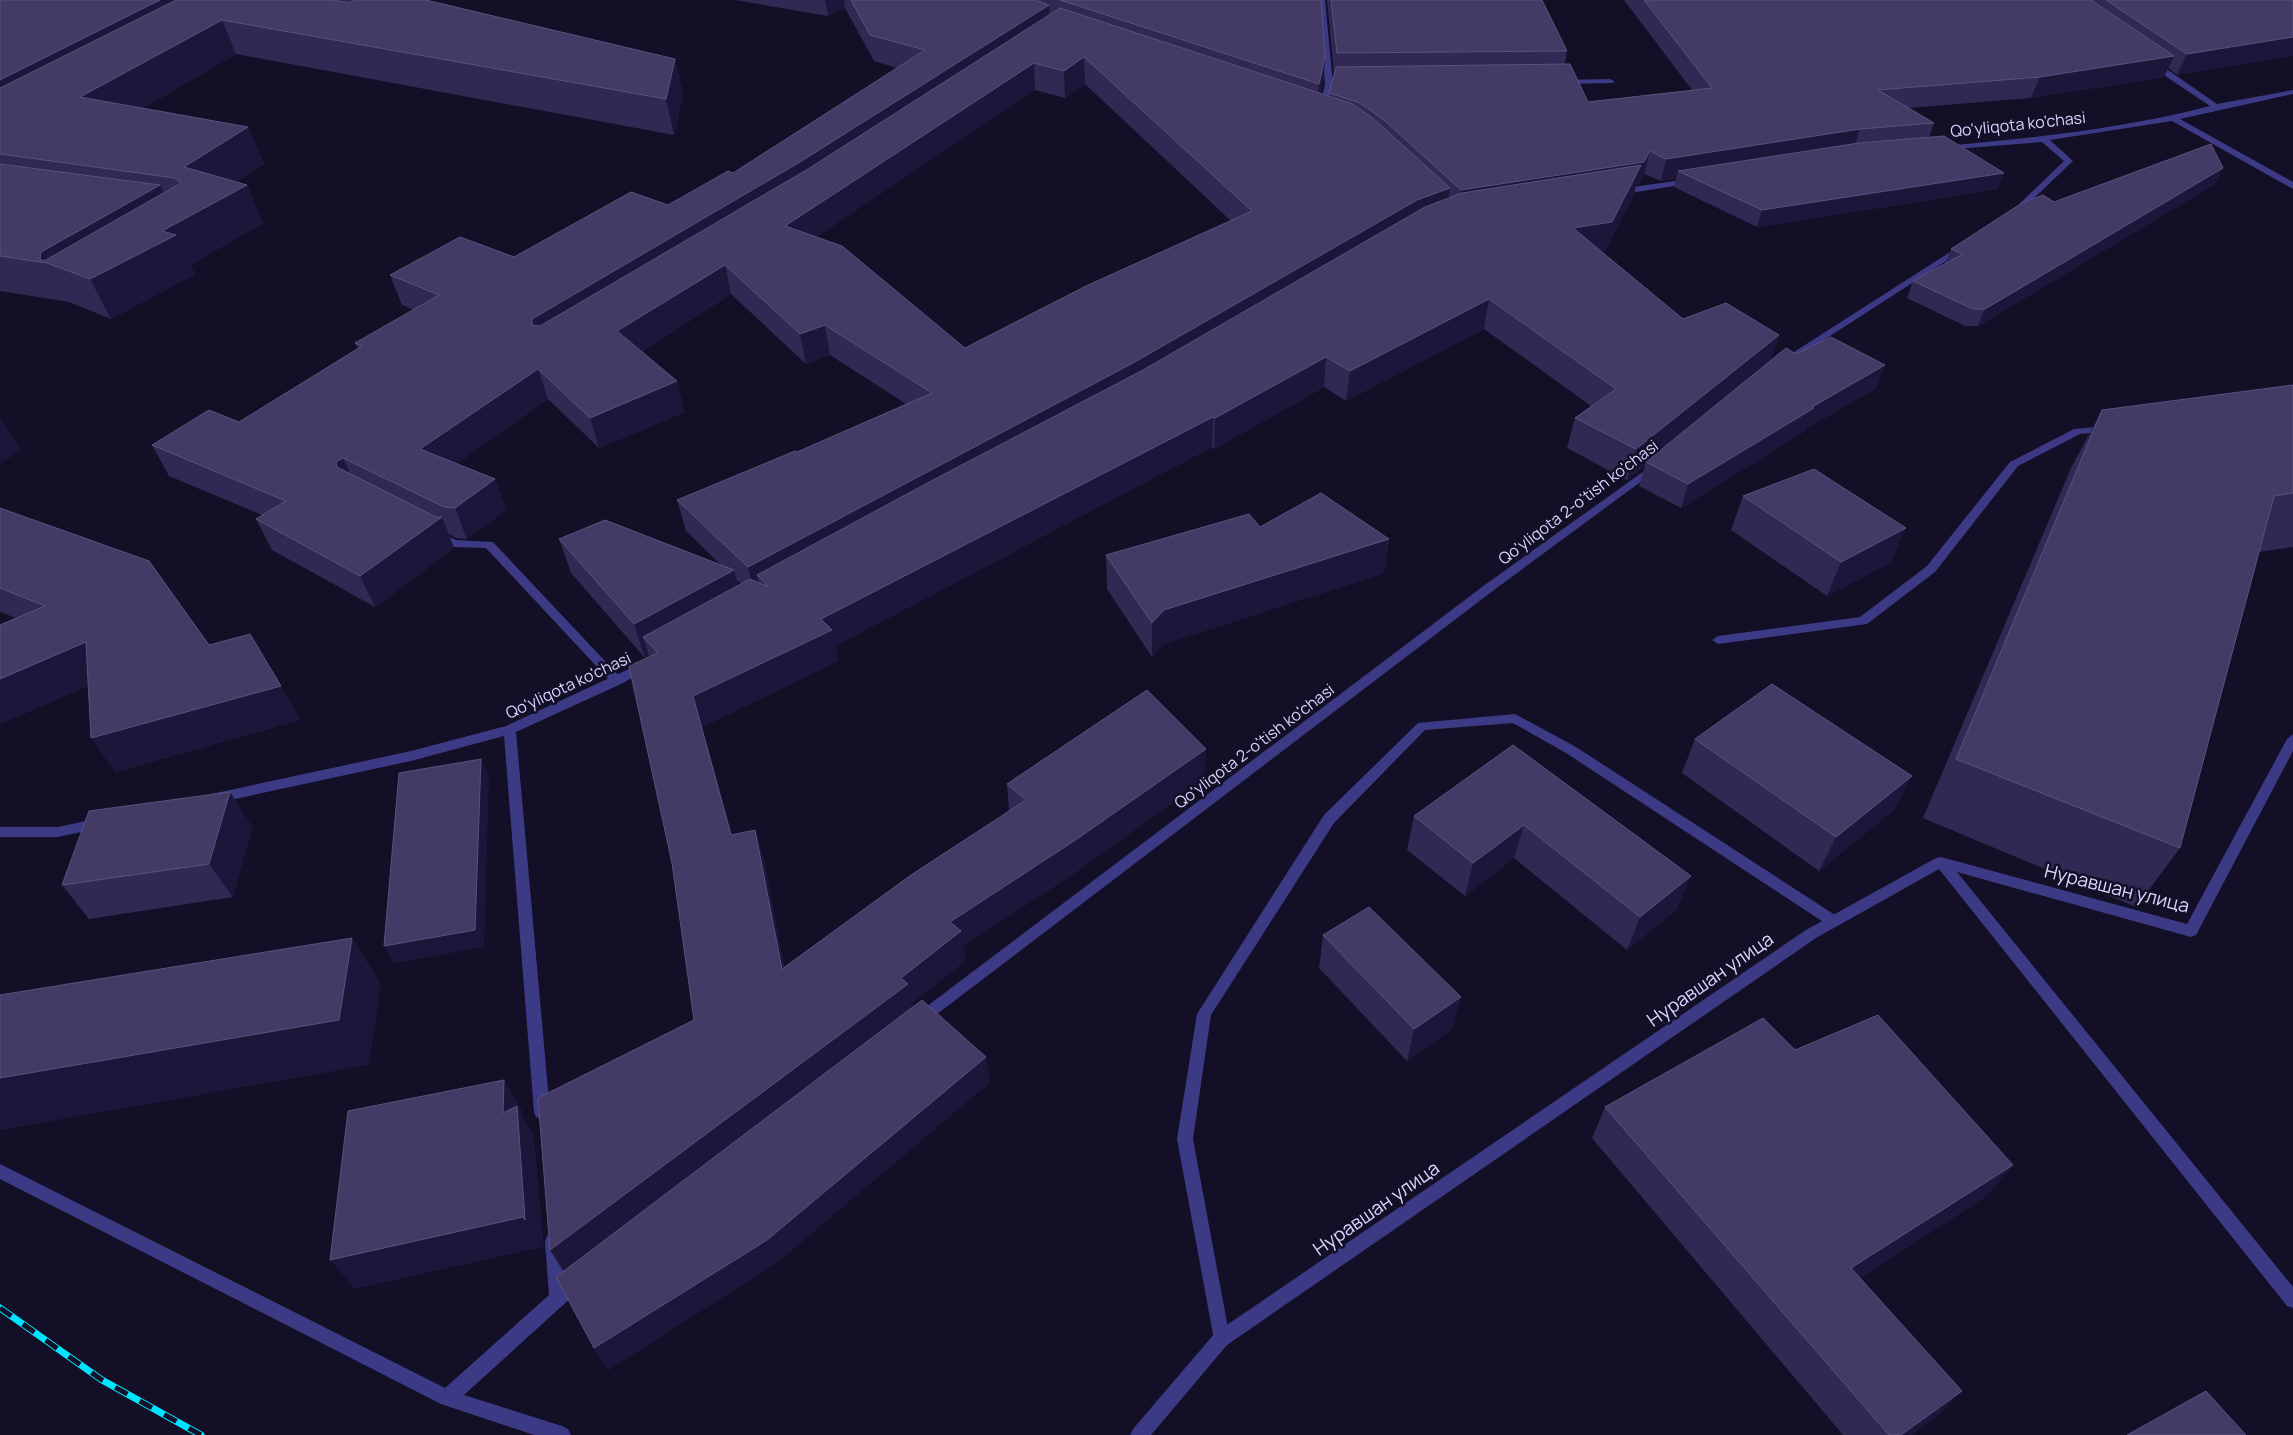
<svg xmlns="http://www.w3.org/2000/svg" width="2293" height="1435" font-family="Manrope,sans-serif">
  <rect width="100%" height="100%" fill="#130f26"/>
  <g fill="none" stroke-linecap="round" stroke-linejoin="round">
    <path fill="#3d3a85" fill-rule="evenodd" d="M1610 79 1614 81 1613 83 1562 84 1558 82 1562 80Z
      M2108 426 2113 429 2112 431 2080 434 2018 466 1935 572 1867 624 1718 644 1712 640 1718 636 1860 617 1927 566 2010 462 2074 429Z
      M438 531 456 540 493 542 621 678 623 681 621 684H613L486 548 454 547 434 537 432 535Z
      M1515 714 1576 747 1838 917 1840 921 1838 925 1833 927 1828 925 1566 753 1513 723 1425 730 1334 823 1211 1015 1193 1139 1230 1339 1227 1345 1221 1348 1215 1345 1177 1139 1197 1014 1324 815 1418 723Z"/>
    <path fill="#3d3a85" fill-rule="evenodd" d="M1319 0H1325L1333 84 1327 111 1323 113 1319 111 1325 84Z
      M2149 61H2155L2217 104 2293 90V94L2180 119 2293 182V189L2172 121 2050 140 2073 161 2015 216 2012 215V211L2064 161 2042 142 1943 150 1939 148 1943 146C2033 138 2122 129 2210 106L2149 65Z
      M1690 179 1694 181 1693 183 1618 195 1614 192 1618 189Z
      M1958 247 1965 249 1785 365 1782 366 1777 363Z
      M1654 464 1659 467 1658 469 1494 590 924 1024 919 1026 914 1024 912 1020 914 1016 1486 584Z
      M644 662 650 666 648 669 621 684 516 732 550 1112 548 1117 542 1119 536 1117 534 1112 504 736 411 761 216 803 211 802 209 798 211 794 216 793 411 751 506 726Z
      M2293 734V751L2196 935 2191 937 1957 872 2293 1287V1308L2287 1306 1939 869 1816 938 1227 1345 1151 1435H1130L1133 1429 1215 1333 1806 930 1936 858 1941 857 2187 924 2287 739Z
      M99 818 104 819 106 823 104 827 58 837H0V827H58Z
      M0 1164 445 1388 549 1295 545 1242 547 1236 553 1234 559 1236 561 1242 565 1281 577 1273 583 1275 585 1281 583 1287 464 1395 562 1426 568 1429 571 1435H534L441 1404 0 1179Z"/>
    <defs>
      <path id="rail" d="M0 1308 102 1380 201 1435"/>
    </defs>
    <use href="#rail" stroke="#00e5ff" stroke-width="7"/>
    <use href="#rail" stroke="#130f26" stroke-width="5" stroke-dasharray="14" stroke-linecap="butt"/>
  </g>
  <path fill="#312854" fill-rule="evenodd" d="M0 0H426L675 59 683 95 674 135 236 54 143 108 248 127 264 164 236 182 247 185 263 223 190 265 195 274 111 319 69 302 0 291Z
    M735 0H1321L1325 57 1323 84 1321 94 1329 96 1334 74 1327 0H1542L1567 51 1565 64 1588 102 1692 90 1624 0H2293L2177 75 2168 68 2164 77 2031 98 1909 108 1934 123 1929 138 1998 189 1757 227 1674 187 1676 179 1661 181 1644 174 1639 185H1636L1634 194 1605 251H1601L1683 319 1779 335 1770 362 1796 354 1885 365 1876 388 1806 429 1805 431 1681 508 1639 486 1645 465 1627 480 1567 448 1575 418 1591 406 1484 329 1346 401 1324 387 1214 449 1212 447 835 646 838 661 702 727 732 835 755 830 764 861 784 967 1009 811 1007 784 1204 780 1076 872 963 946 965 961 912 1003V1007L990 1082 776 1263 608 1370 594 1348 563 1271 550 1250 694 1020 650 656 645 658 571 573 559 539 721 565 686 531 677 500 797 452 906 404 830 355 806 364 731 294 641 352 685 412 599 448 548 399 456 464 495 479 506 510 467 539 456 538 449 534 454 548 375 607 272 550 256 519 262 515 169 476 152 445 239 422 358 349 355 343 414 310 402 305 390 275 514 257 668 205 733 173 897 68 874 61 845 8 828 16ZM1085 84 1231 221 965 348 816 237 1035 90 1065 98ZM737 580 741 584 738 586Z
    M2215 184 1978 326H1965L1907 298 1913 281 1945 264 1951 249 2054 202Z
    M2293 385V547L2259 552 2180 848 2136 907 1923 818 2071 468 2102 410Z
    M1743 496 1891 562 1827 596 1731 530Z
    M0 508 209 645 281 686 300 720 115 772 88 686 0 724V625L16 618 0 612Z
    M1260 527 1389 539 1384 573 1164 644 1152 657 1107 589 1106 555Z
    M1695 739 1894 810 1819 871 1682 773Z
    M1513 745 1691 876 1677 909 1627 950 1514 858 1465 896 1407 850 1414 816Z
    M252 826 233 897 89 919 62 885Z
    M1323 935 1452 1029 1407 1061 1319 968Z
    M1795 1050 1988 1195 1860 1278 1936 1417 1911 1435H1843L1592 1138 1605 1107Z"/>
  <path fill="#1d163a" d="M160 0H224L0 126V80Z
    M825 0H844L845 8 828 16Z
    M1049 5 1050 31 542 348 532 325V319Z
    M222 20 236 54 98 134 80 97Z
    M2293 37V56L2177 75 2187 54Z
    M2174 56 2164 77 2031 98 2040 77Z
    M1084 57 1085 84 1065 98 1064 71Z
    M1325 57 1323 84 1317 112 1319 84Z
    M675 59 683 95 674 135 666 99Z
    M1034 63 1035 90 790 255 785 226Z
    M248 127 264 164 202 204 184 167Z
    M1860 129 1853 151 1678 171 1676 179 1661 181 1666 159Z
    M1650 151 1644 174 1639 185H1636L1634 194 1605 251 1567 257 1458 213 1461 190Z
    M2223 168 2215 184 1978 326 1985 309Z
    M2004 173 1998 189 1757 227 1762 210Z
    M160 185 178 222 247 185 263 223 190 265 195 274 111 319 90 279 47 263 41 252Z
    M1450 188 1446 216 769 587 757 575 761 594 755 598 748 567 1417 200Z
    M41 252 47 263 40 259Z
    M725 265 731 294 626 361 617 331Z
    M1489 299 1484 329 1346 401 1350 371Z
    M825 325 830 355 806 364 800 334Z
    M1779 335 1769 365 1646 462 1645 465 1627 480 1636 449Z
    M1326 357 1324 387 1214 449 1215 418Z
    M1885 365 1876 388 1806 429 1805 431 1681 508 1688 484 1812 407Z
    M538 369 548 399 433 480 420 449Z
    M677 381 685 412 599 448 590 418Z
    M0 417 21 450 0 464Z
    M1213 417 1212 447 835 646 838 661 702 727 740 866 731 835 693 696 821 619Z
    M343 458 357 489 337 467 336 462Z
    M495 479 506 510 467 539 455 508Z
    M442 517 454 548 375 607 360 576Z
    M1906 528 1891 562 1827 596 1841 562Z
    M1389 539 1384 573 1164 644 1152 657V623L1164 610Z
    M734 570 743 605 643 637 649 656 645 658 634 624Z
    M86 642 109 677 0 724V679Z
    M281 686 300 720 115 772 91 738Z
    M1206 749 1204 780 1076 872 963 946 965 961 912 1003 914 1014 567 1276 550 1250 901 978 950 922Z
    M481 759 489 776 484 947 394 963 384 946Z
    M1912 776 1894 810 1819 871 1836 837Z
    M230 792 252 826 233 897 209 864Z
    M1524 825 1514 858 1465 896 1473 863Z
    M755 830 764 861 790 999 782 969Z
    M1691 876 1677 909 1627 950 1640 917Z
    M352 938 381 984 369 1065 0 1130V1078Z
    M1461 997 1452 1029 1407 1061 1414 1029Z
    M986 1057 990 1082 776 1263 608 1370 594 1348Z
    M504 1080 522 1111V1115L534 1137 544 1250 542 1247 355 1289 330 1260 503 1113Z
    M2013 1165 1988 1195 1830 1297 1851 1268Z
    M1962 1391 1936 1417 1911 1435H1901Z"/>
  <path fill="#433a66" stroke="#5a527e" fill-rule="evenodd" d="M0 0H160L0 80Z
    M176 0H333L349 3 355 0H426L675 59 666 99 222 20 80 97 248 127 184 167 247 185 162 231 176 235 90 279 47 263 0 256V164L160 185 41 252 40 259 44 261 181 183 175 178 0 154V88Z
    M851 0H1035L1049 5 800 162 532 319V325L540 326 808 169 1060 8 1353 104 1376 121 1450 188 1417 200 1133 363 748 567 677 500 795 451 797 452 932 393 825 325 800 334 725 265 617 331 677 381 590 418 538 369 420 449 495 479 455 508 444 507 343 458 336 462 337 467 436 517H442L360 576 256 519 286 501 152 445 209 410 239 422 362 346 355 343 439 295 390 275 460 237 514 257 631 192 668 205 728 171 733 173 925 50 870 35ZM1084 57 1252 211 1086 286 965 348 842 246 785 226 1034 63 1064 71Z
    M1060 0H1321L1325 57 1319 84Z
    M1331 0H1542L1567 51 1337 53Z
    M1644 0H2091L2174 56 2040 77 1878 90 1934 123 1860 129 1666 159 1650 151 1644 162 1461 190 1384 120 1360 103 1329 93 1336 67 1570 64 1588 102 1712 88Z
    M2106 0H2293V37L2187 54Z
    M1944 136 2004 173 1762 210 1678 171 1859 143Z
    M2211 144 2223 168 1985 309H1973L1913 281 1963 254 1951 249 2022 203 2043 195 2054 202Z
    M1641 165 1612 222 1573 228 1683 319 1726 303 1779 335 1636 449 1575 418 1616 389 1489 299 1350 371 1326 357 1215 418 1213 417 821 619 832 630 693 696 731 835 755 830 782 969 911 875 1026 800 1007 784 1147 690 1206 749 1074 841 950 922 961 931 901 978 908 984 550 1250 538 1098 694 1020 672 863 629 666 658 653 643 637 750 579 769 587 757 575 933 480 1143 370 1425 207 1462 193Z
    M1831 337 1885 365 1812 407 1814 408 1688 484 1646 462 1786 348 1796 354Z
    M2293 385V493L2274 496 2180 848 1956 759 2102 410Z
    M1814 469 1906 528 1841 562 1743 496Z
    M1321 493 1389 539 1164 610 1152 623 1106 555 1249 514 1260 527Z
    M0 508 149 561 209 645 250 634 281 686 91 738 86 642 0 679V625L45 606 0 588Z
    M605 520 734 570 634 624 559 539Z
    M1772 684 1912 776 1836 837 1695 739Z
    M1513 745 1691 876 1640 917 1524 825 1473 863 1414 816Z
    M481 759 475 930 384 946 399 773Z
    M230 792 209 864 62 885 89 811Z
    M1369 907 1461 997 1414 1029 1323 935Z
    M352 938 339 1020 0 1078V995Z
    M922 1000 986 1057 767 1240 594 1348 556 1277Z
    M1878 1015 2013 1165 1851 1268 1962 1391 1901 1435H1889L1605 1107 1763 1018 1795 1050Z
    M504 1080 503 1113 517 1106 525 1220 523 1217 330 1260 348 1111Z
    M2206 1391 2246 1435H2127Z"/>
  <g text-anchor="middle" stroke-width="5" stroke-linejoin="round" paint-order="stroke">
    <g font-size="16" fill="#d9d4ff" stroke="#130f26">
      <text transform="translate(2018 124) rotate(-6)" y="6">Qo'yliqota ko'chasi</text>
      <text transform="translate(1578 502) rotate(-37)" y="6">Qo'yliqota 2-o'tish ko'chasi</text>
      <text transform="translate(568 685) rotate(-25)" y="6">Qo'yliqota ko'chasi</text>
      <text transform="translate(1254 746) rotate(-37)" y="6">Qo'yliqota 2-o'tish ko'chasi</text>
    </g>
    <g font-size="19" fill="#d9d4ff" stroke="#130f26">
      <text transform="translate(2117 888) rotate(14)" y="7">Нуравшан улица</text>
      <text transform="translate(1710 979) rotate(-35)" y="7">Нуравшан улица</text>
      <text transform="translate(1376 1208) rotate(-35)" y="7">Нуравшан улица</text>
    </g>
  </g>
</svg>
